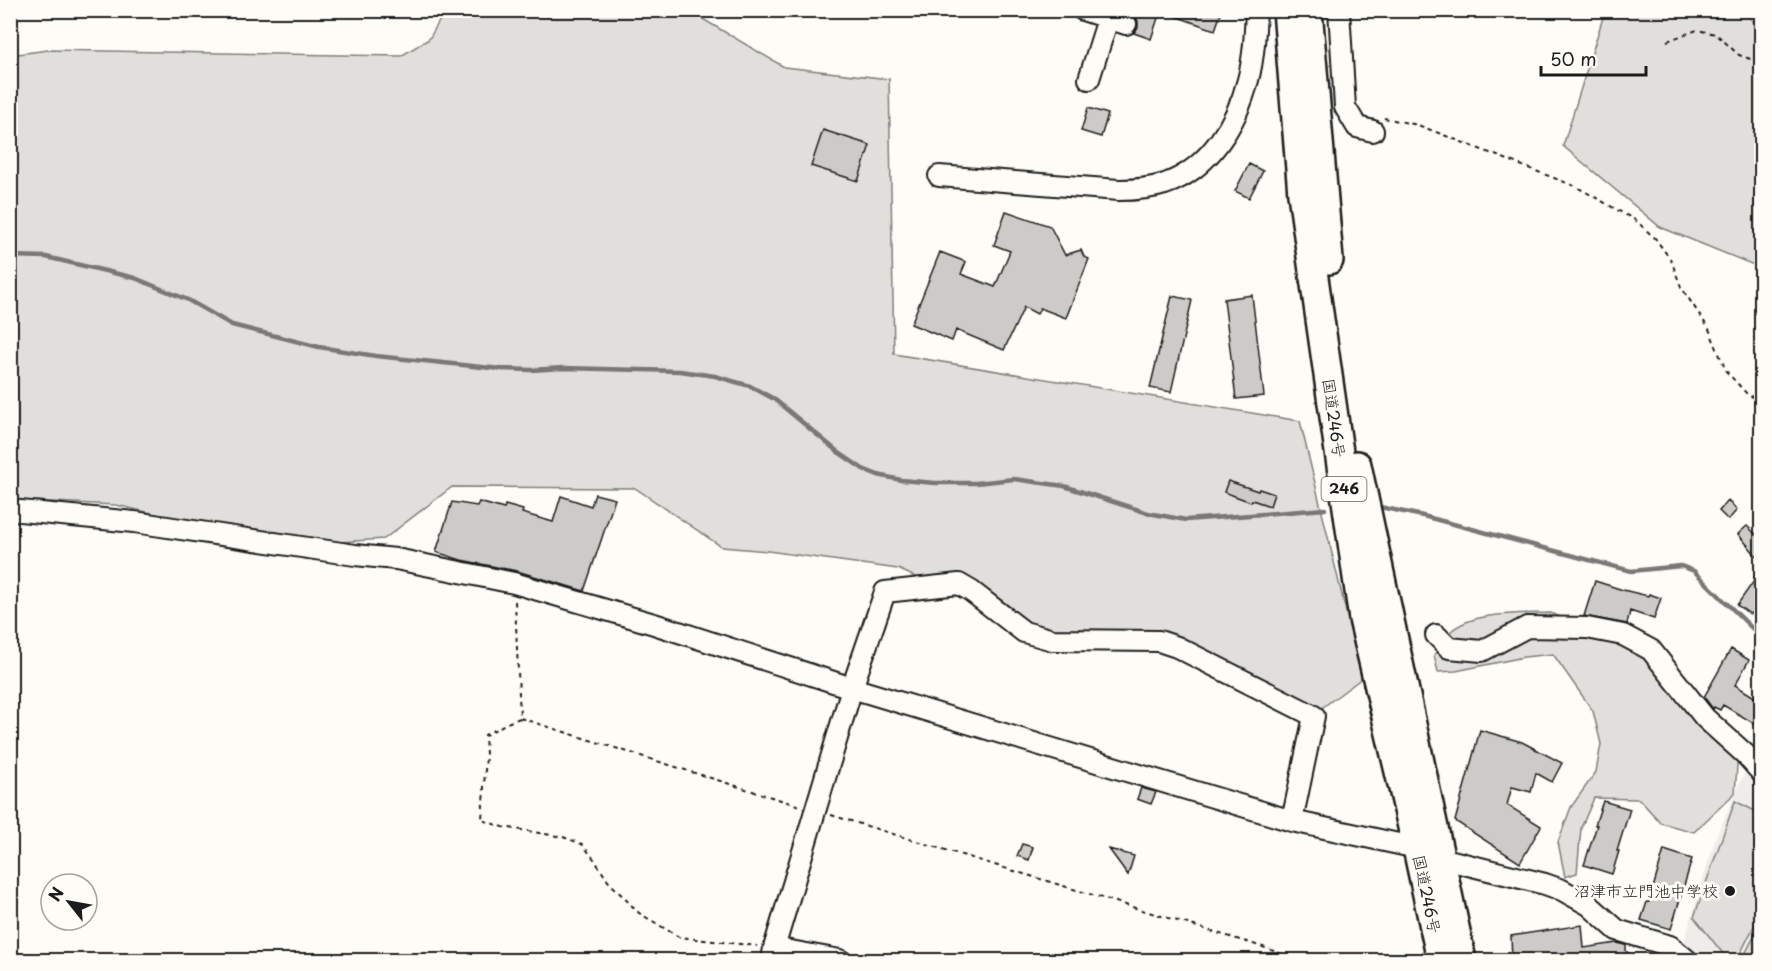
<svg xmlns="http://www.w3.org/2000/svg" width="1772" height="971" font-family="'Playpen Sans','Klee One',sans-serif">
  <rect width="100%" height="100%" fill="#fdfcf7"/>
  <filter id="ink" filterUnits="userSpaceOnUse"><feTurbulence type="fractalNoise" baseFrequency=".0167" numOctaves="2"/><feDisplacementMap in="SourceGraphic" scale="12" xChannelSelector="R" yChannelSelector="G"/><feConvolveMatrix kernelMatrix="1 2 1 2 8 2 1 2 1" color-interpolation-filters="sRGB"/></filter>
  <g filter="url(#ink)">
    <path fill="#eeede9" d="M1748 765 1761 781V960H1702L1683 945 1716 837Z"/>
    <path fill="#e0dfdb" stroke="#7e7e7c" stroke-width="1.5" d="M445 11H696V15L784 67 889 79 894 354 1300 421 1362 678 1315 713 1172 645 1035 632 898 569 768 551 722 547 635 488 452 487 384 539 293 545 116 505 11 500V55L48 50 401 56 429 39Z
      M1605 11H1744L1761 31V268L1660 227 1563 146Z
      M1550 613 1651 650 1738 753 1735 793 1694 832 1661 823 1639 799 1594 798 1581 828 1577 873 1565 877 1558 842 1571 807 1596 772 1601 744 1593 711 1553 654 1524 657 1456 671 1438 672 1434 655C1439 648 1444 638 1450 632 1473 611 1520 614 1550 613Z
      M1735 801 1761 814V912L1737 960H1728L1694 917Z
      M1761 923V960H1742Z"/>
    <g fill="none" stroke-linecap="round" stroke-linejoin="round">
      <path stroke="#797876" stroke-width="4.5" d="M10 256 46 257 135 278 188 300 232 325 319 347 376 356 501 369 531 370 563 368 680 371 715 376 750 386 774 399 838 452 863 469 878 475 901 480 935 483H976L1014 479 1064 486 1148 513 1186 520 1325 509
        M1380 507 1423 516 1631 571 1681 566 1694 571 1762 638"/>
    </g>
    <path fill="#cccbc8" stroke="#1c1c1c" stroke-width="1.5" d="M1137 10H1147L1159 15 1151 39 1134 33 1138 27V21L1135 16Z
      M1163 10H1222L1215 30 1163 12Z
      M1088 108 1108 114 1101 137 1081 131Z
      M823 130 870 145 858 181 811 166Z
      M1249 164 1263 171 1249 198 1235 191Z
      M1006 211 1050 226 1065 255 1081 250 1084 257 1089 259 1066 318 1040 308 1037 314 1024 307 1004 350 956 330 952 341 911 324 940 252 966 262 961 274 995 287 1010 251 994 245Z
      M1252 295 1264 396 1236 399 1224 299Z
      M1172 296 1192 300 1171 392 1150 388Z
      M1228 481 1258 491 1259 489 1274 494 1270 506 1252 500 1251 502 1224 492Z
      M595 494 615 499 584 591 517 571 461 560 436 552 452 502 477 506 479 502 504 509 505 505 523 510 522 513 553 522 561 496 591 506Z
      M1728 501 1737 510 1728 520 1719 511Z
      M1747 526 1761 539V561L1738 534Z
      M1761 571V621L1751 613 1750 614 1737 605Z
      M1595 581 1623 590 1648 596 1649 594 1661 598 1654 619 1630 611 1627 624 1584 616Z
      M1731 649 1749 660 1735 685 1761 701V712L1755 724 1723 705 1720 710 1714 707 1713 709 1704 697Z
      M1480 730 1522 742 1562 763 1552 782 1536 773 1531 792 1512 787 1507 805 1541 826 1520 863 1455 821Z
      M1141 788 1156 792 1151 804 1137 799Z
      M1603 801 1630 809 1617 851H1619L1612 874 1584 865 1597 825H1595Z
      M1022 844 1033 847 1029 860 1017 856Z
      M1109 849 1134 856 1128 875Z
      M1664 850 1692 859 1671 929 1641 920 1647 902H1649Z
      M1582 925 1584 948 1617 943 1626 945V951L1637 960H1512L1511 936Z"/>
    <g fill="none" stroke-linecap="round" stroke-linejoin="round">
      <defs>
        <path id="minor" d="M1083 10 1126 24
          M1339 10 1345 107 1357 127 1373 131
          M1089 79 1108 19
          M939 176 1119 190C1134 190 1149 189 1165 184 1209 169 1237 123 1248 80 1254 57 1255 33 1256 10
          M10 510 134 522 355 555 396 559 514 583 654 624 852 688 1292 821 1417 848 1440 858 1545 884 1562 890 1589 905 1617 930 1670 946 1687 960
          M1436 635 1449 648 1482 651 1527 627 1587 628 1623 635 1651 650 1705 718 1745 754 1762 773
          M774 948 840 960
          M772 960 774 948 852 688 885 592 959 584 971 591 1024 632 1053 640 1159 641 1177 647 1314 716 1292 821"/>
        <path id="highway" d="M1287 10 1302 194 1363 619 1417 848 1441 960
          M1308 10 1329 260
          M1357 465 1462 960"/>
      </defs>
      <use href="#minor" stroke="#1c1c1c" stroke-width="24"/>
      <use href="#highway" stroke="#1c1c1c" stroke-width="32"/>
      <path stroke="#1c1c1c" stroke-width="2" stroke-dasharray="4.5 4.5" stroke-linecap="butt" d="M1667 41 1697 30 1716 34 1739 55 1762 63
        M1384 118 1418 125 1577 187 1635 220 1655 238 1671 260 1681 287 1709 329 1726 371 1747 394 1762 402
        M515 601 520 718 800 806
        M520 718 507 723 485 735 486 754 482 820 503 827 563 837 582 844 594 859 608 881 639 913 679 937 757 946
        M831 815 1263 947 1298 960"/>
      <use href="#minor" stroke="#fdfcf7" stroke-width="20"/>
      <use href="#highway" stroke="#fdfcf7" stroke-width="27"/>
    </g>
  </g>
  <circle fill="#1c1c1c" stroke="#fdfcf7" stroke-width="2" cx="1730" cy="891" r="6"/>
  <g text-anchor="middle" stroke-width="6" stroke-linejoin="round" paint-order="stroke">
    <rect fill="#fdfcf7" stroke="#605f5e" stroke-width="1.5" x="1321.5" y="477" width="45" height="24" rx="4.5"/>
    <g font-size="15" font-weight="bold" fill="#1c1c1c">
      <text x="1344" y="494">246</text>
    </g>
    <g font-size="16" fill="#1c1c1c" stroke="#fdfcf7">
      <text transform="translate(1334 418) rotate(82)" y="6">国道246号</text>
      <text transform="translate(1427 894) rotate(78)" y="6">国道246号</text>
    </g>
    <g font-size="16" fill="#1c1c1c" stroke="#fdfcf7" text-anchor="end">
      <text x="1718" y="897">沼津市立門池中学校</text>
    </g>
  </g>
  <rect width="1772" height="971" fill="none" stroke="#fdfcf7" stroke-width="36"/>
  <rect x="18" y="18" width="1736" height="935" fill="none" stroke="#1c1c1c" stroke-width="2" filter="url(#ink)"/>
  <g transform="translate(69 902) rotate(301)"><circle r="28" fill="#fdfcf7" stroke="#a3a29f" stroke-width="1.5"/>
  <path d="M0-4.5L10 22L0 15L-10 22Z" fill="#1c1c1c"/>
  <text y="-9" font-size="16" font-weight="bold" text-anchor="middle" fill="#1c1c1c">N</text>
  </g>
  <path d="M1541 66v9h105v-9" fill="none" stroke="#1c1c1c" stroke-width="3"/>
  <text x="1550" y="66" font-size="18" fill="#1c1c1c" stroke="#fdfcf7" stroke-width="4.5" paint-order="stroke">50 m</text>
</svg>
